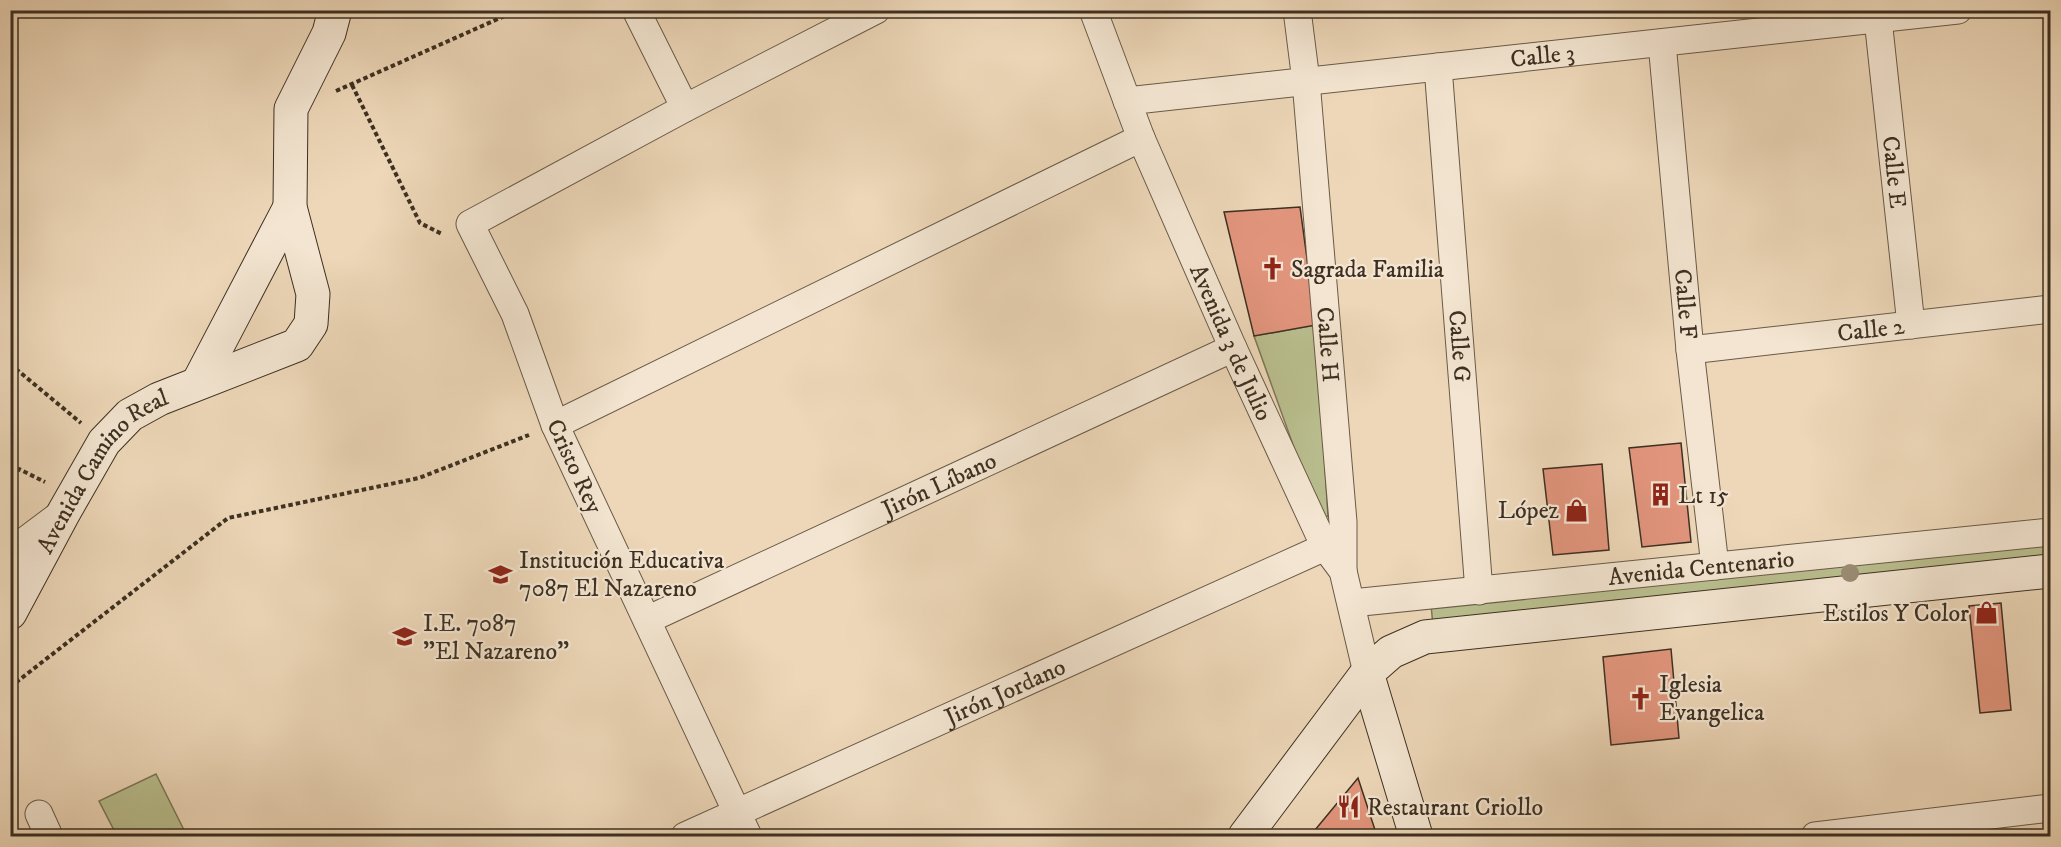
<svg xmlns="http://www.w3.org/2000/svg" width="2061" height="847" font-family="'IM FELL DW Pica',serif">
  <rect width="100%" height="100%" fill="#edd7b8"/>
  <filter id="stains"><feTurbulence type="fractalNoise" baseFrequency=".00333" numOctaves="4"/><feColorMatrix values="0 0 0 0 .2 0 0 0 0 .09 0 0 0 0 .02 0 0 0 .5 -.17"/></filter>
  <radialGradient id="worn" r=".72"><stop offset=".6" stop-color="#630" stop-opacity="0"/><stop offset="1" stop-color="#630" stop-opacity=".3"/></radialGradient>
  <path fill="#b9be8e" stroke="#7b7758" stroke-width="1.5" d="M1316 325 1328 516 1320 520 1254 336Z
    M2050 538V560L1433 626 1431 605Z
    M156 774 187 836H117L99 801Z"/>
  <path fill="#e2957d" stroke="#3d3022" stroke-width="1.5" d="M1300 207 1316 325 1254 336 1224 212Z
    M1681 443 1691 542 1642 547 1629 448Z
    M1602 464 1609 550 1553 555 1543 469Z
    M2001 603 2011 710 1980 713 1969 606Z
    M1671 649 1679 738 1611 745 1603 657Z
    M1358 778 1377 836H1310Z"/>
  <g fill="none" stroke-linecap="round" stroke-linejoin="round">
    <defs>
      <g id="street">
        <path d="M636 10 685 108"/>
        <path id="s1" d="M1093 10 1141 138 1233 348 1325 547 1343 571 1367 673"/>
        <path id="s2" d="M1297 10 1306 81 1343 522V571"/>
        <path id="s3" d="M1878 19 1911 325"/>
        <path id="s4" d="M1662 43 1690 350 1715 566"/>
        <path id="s5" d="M1438 67 1479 591"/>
        <path id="s6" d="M1127 101 1958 10"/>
        <path id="s7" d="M1690 350 2050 309"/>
        <path d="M555 425 1141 138"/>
        <path d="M10 552 62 513"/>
        <path id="s8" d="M1352 603 2050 532"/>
        <path id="s9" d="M647 620 1233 348"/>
        <path d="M39 814 49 836"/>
        <path id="s10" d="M685 836 1325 547"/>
        <path d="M748 836 555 425 515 314 470 224 685 108 876 10"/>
        <path d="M1815 836 2050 808"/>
      </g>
      <g id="secondary">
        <path d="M198 383 290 207"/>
        <path id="s11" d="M10 613 64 512 104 442 130 415 159 399 297 345 311 324 313 294 290 207 291 109 329 33 335 10"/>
        <path d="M1367 673 1416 836"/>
        <path d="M1245 836 1367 673 1391 652 1425 637 2050 571"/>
      </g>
    </defs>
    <use href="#street" stroke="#695a48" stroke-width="29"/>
    <use href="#secondary" stroke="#3d3022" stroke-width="35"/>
    <path stroke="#3d3022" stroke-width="4" stroke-dasharray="4.5 3" stroke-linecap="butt" d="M352 85 420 223 442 234
      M336 91 518 10
      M10 364 81 423
      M10 484 19 469 45 482
      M10 687 228 518 419 478 529 435"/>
    <use href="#street" stroke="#f3e5d1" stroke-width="27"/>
    <use href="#secondary" stroke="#f3e5d1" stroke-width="33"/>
  </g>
  <circle fill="#9a8b72" cx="1850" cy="573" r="9"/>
  <defs>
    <symbol id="church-bare" viewBox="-9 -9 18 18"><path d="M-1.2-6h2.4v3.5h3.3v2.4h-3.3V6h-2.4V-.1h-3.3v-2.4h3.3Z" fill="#8f2418" stroke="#f3e5d1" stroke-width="2.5" paint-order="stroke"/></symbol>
    <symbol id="building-bare" viewBox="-9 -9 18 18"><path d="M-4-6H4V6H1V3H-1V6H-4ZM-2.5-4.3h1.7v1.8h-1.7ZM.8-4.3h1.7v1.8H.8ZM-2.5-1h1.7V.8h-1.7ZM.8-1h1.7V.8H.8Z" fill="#8f2418" stroke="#f3e5d1" stroke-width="2.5" paint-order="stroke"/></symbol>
    <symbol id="shop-bare" viewBox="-9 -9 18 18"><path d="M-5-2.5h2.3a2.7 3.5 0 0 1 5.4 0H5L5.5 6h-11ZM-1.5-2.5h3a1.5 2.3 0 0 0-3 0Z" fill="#8f2418" stroke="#f3e5d1" stroke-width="2.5" paint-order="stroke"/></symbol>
    <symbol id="school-bare" viewBox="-9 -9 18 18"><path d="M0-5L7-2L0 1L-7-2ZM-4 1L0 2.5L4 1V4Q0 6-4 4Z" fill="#8f2418" stroke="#f3e5d1" stroke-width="2.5" paint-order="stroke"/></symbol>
    <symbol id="restaurant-bare" viewBox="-9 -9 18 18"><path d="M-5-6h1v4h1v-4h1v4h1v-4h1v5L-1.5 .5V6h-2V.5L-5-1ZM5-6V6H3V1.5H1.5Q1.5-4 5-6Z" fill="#8f2418" stroke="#f3e5d1" stroke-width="2.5" paint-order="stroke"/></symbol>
  </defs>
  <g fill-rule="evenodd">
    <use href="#church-bare" x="1256" y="252" width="33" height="33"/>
    <use href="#building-bare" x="1644" y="478" width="33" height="33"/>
    <use href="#shop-bare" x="1560" y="494" width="33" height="33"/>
    <use href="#school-bare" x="484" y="558" width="33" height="33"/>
    <use href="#shop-bare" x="1970" y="596" width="33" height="33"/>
    <use href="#school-bare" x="388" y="620" width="33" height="33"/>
    <use href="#church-bare" x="1624" y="682" width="33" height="33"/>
    <use href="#restaurant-bare" x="1332" y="790" width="33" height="33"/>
  </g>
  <g text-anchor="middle" stroke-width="4.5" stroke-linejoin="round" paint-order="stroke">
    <g font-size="24" fill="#3d3022" stroke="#f3e5d1">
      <text dy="8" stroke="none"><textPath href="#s6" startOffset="418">Calle 3</textPath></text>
      <text dy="8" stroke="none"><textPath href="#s3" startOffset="154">Calle E</textPath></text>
      <text dy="8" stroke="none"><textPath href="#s4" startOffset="262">Calle F</textPath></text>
      <text dy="8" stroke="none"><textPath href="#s7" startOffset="182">Calle 2</textPath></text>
      <text dy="8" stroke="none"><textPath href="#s1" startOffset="360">Avenida 3 de Julio</textPath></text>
      <text dy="8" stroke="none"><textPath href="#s2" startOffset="336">Calle H</textPath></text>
      <text dy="8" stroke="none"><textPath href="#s5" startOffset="280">Calle G</textPath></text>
      <text transform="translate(575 466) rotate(65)" y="8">Cristo Rey</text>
      <text dy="8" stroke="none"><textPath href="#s11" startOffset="172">Avenida Camino Real</textPath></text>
      <text dy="8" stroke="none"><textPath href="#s9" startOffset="322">Jirón Líbano</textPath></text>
      <text dy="8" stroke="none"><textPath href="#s8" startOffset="351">Avenida Centenario</textPath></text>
      <text dy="8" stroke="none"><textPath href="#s10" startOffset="351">Jirón Jordano</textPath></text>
    </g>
    <g font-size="24" fill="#3d3022" stroke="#f3e5d1" text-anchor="start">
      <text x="1291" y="277">Sagrada Familia</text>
      <text x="1678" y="503">Lt 15</text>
      <text x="1559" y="518" text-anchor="end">López</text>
      <text x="519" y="568">Institución Educativa<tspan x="519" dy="28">7087 El Nazareno</tspan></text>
      <text x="1969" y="621" text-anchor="end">Estilos Y Color</text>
      <text x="423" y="631">I.E. 7087<tspan x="423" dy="28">"El Nazareno"</tspan></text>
      <text x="1659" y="692">Iglesia<tspan x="1659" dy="28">Evangelica</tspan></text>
      <text x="1367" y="815">Restaurant Criollo</text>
    </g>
  </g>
  <rect width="2061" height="847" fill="none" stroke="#edd7b8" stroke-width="36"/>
  <rect x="12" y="12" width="2037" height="823" fill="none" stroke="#3d3022" stroke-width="3"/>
  <rect x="18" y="18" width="2025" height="811" fill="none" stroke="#3d3022" stroke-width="1.5"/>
  <rect width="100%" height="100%" filter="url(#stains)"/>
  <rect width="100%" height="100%" fill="url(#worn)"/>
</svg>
